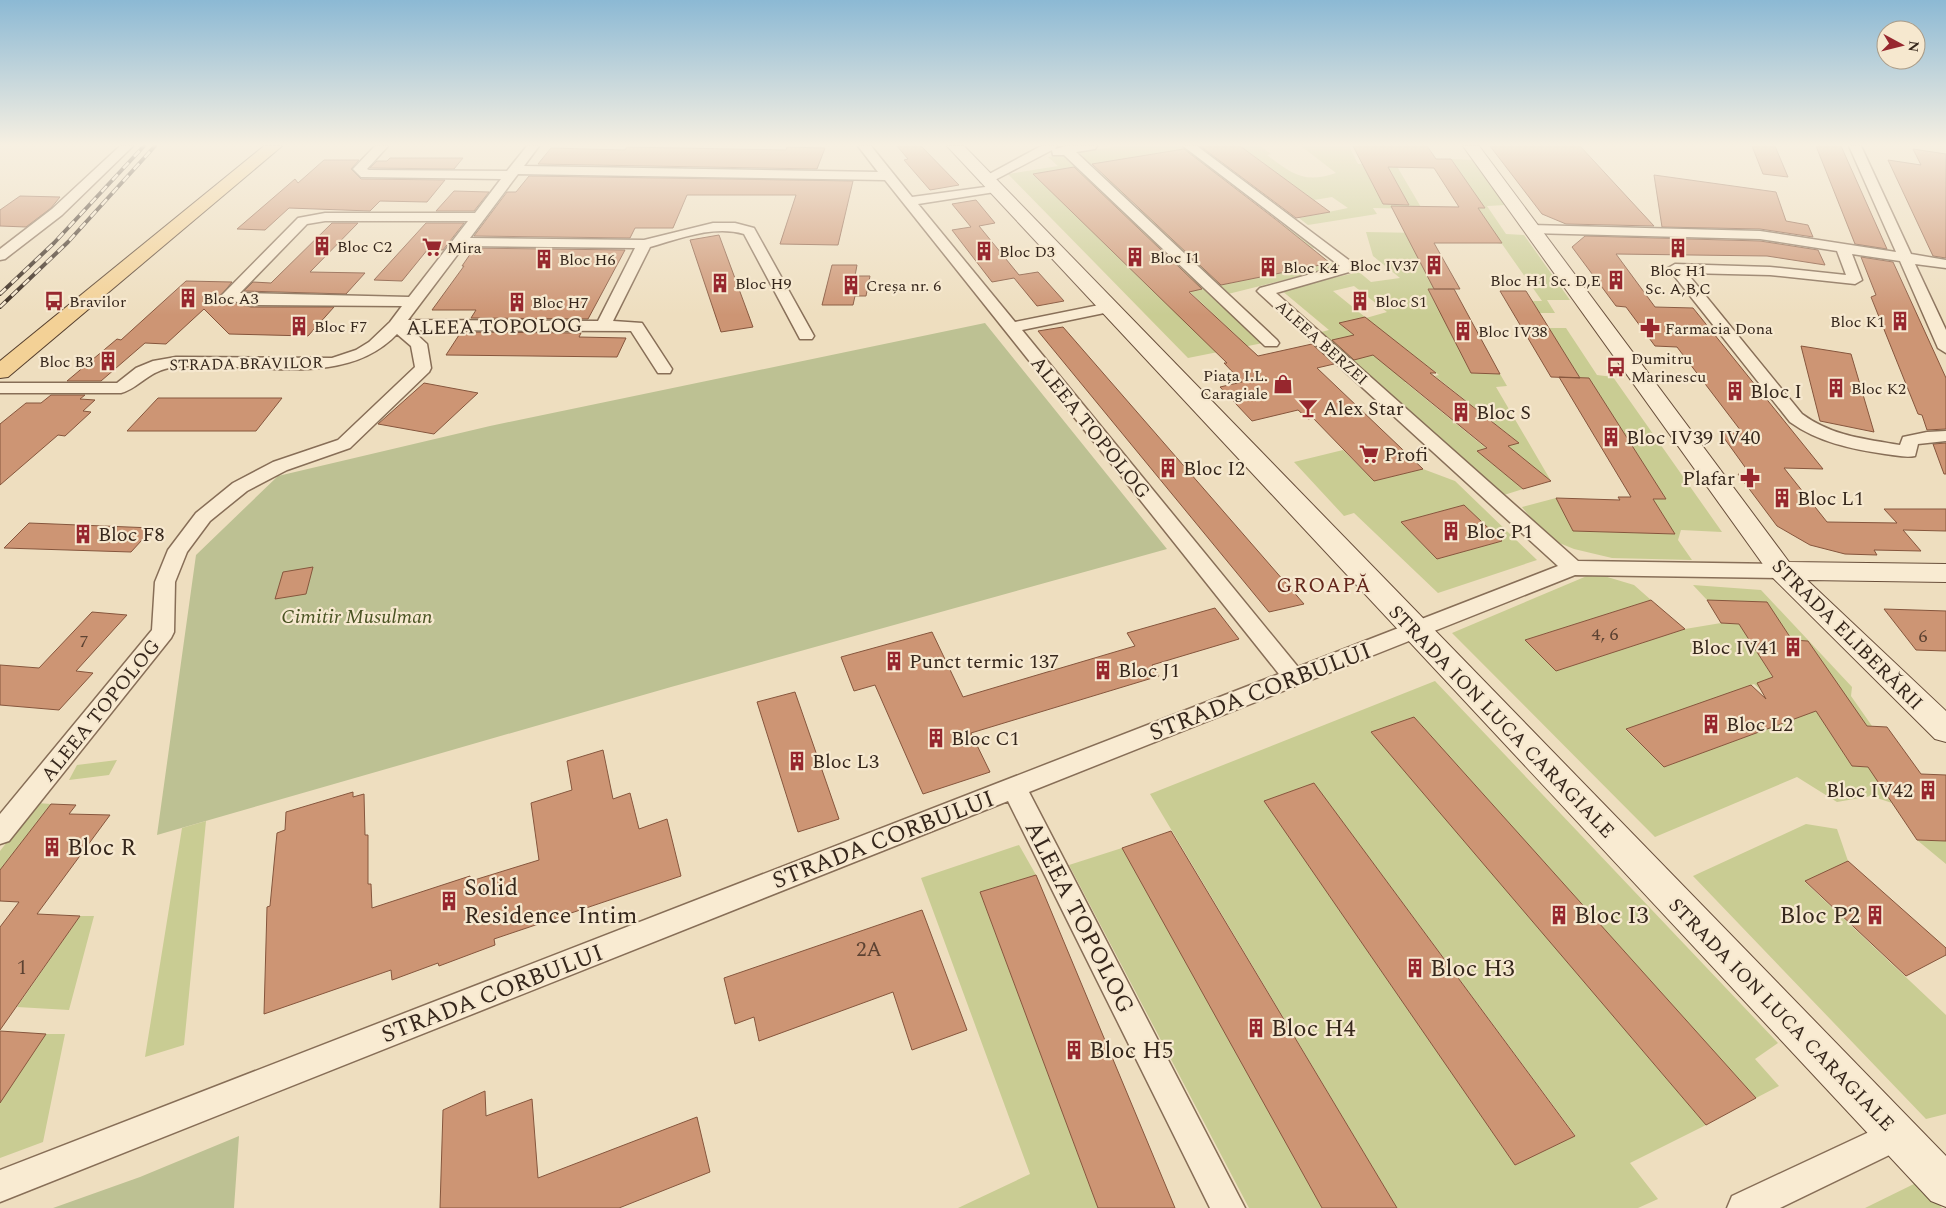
<svg xmlns="http://www.w3.org/2000/svg" width="1946" height="1208" font-family="Spectral,serif">
  <rect width="100%" height="100%" fill="#eedebf"/>
  <path fill="#c9cc93" fill-rule="evenodd" d="M1120 146H1181L1184 149 1088 165 1099 175 1198 159 1224 178 1125 197 1138 209 1231 192 1179 245 1285 226 1315 248 1206 271 1221 285 1336 262 1341 266 1216 297 1263 343 1188 358 1008 174 1058 166 1048 157ZM1061 171 1239 338H1238L1036 176Z
    M1240 146H1260L1271 154 1267 155C1292 174 1304 184 1336 173L1301 146H1349L1358 164H1362L1383 204 1409 205 1387 165 1385 146 1422 209 1373 208 1377 214 1308 225 1299 218 1348 208 1332 197 1314 200Z
    M1451 159 1474 160 1506 205 1487 206 1506 234 1524 235 1570 300H1547L1555 313H1517L1509 301H1542L1502 244 1497 243 1474 208H1484Z
    M1366 232 1420 233 1434 289H1428L1471 373 1500 374 1507 386 1496 387 1551 481 1508 446 1518 442 1435 376 1439 375 1366 318 1387 312 1354 286 1333 291 1365 317 1340 324 1409 380 1405 382 1487 449 1478 452 1523 489 1504 495 1321 332 1329 330 1281 290 1359 272 1371 282 1400 278 1373 256Z
    M1549 328H1566L1597 375 1613 377 1722 532 1681 530 1678 540 1692 560 1612 558 1574 549 1547 538 1522 507 1556 498 1574 531 1674 534 1653 499H1666L1589 378H1580Z
    M1343 450 1374 481 1423 469 1455 481 1537 560 1438 593 1354 513 1344 516 1294 462ZM1464 505 1502 541 1437 559 1401 522Z
    M1594 573 1634 585 1651 600 1525 640 1556 671 1685 629 1721 623 1758 625 1759 655 1781 691 1843 693 1808 641 1792 640 1767 603 1707 600 1693 585 1761 590 1852 687 1851 696 1872 726 1825 725 1852 766 1895 768 1920 805 1892 803 1871 796 1837 802 1797 777 1655 837 1452 633ZM1754 684 1794 719 1664 767 1626 730Z
    M1435 681 1778 1043 1755 1059 1779 1086 1756 1098 1414 717 1372 732 1706 1125 1630 1163 1658 1199 1638 1208H1397L1150 794ZM1314 783 1575 1135V1136L1515 1165 1264 801Z
    M117 760 109 775 69 780 77 765Z
    M37 803 51 804 0 870V851Z
    M206 821 184 1045 145 1057 182 828Z
    M1806 824 1837 829 1848 861 1805 882 1946 1015V1114L1926 1119 1693 876Z
    M1917 840 1946 841V864Z
    M1019 845 1036 875 980 892 1098 1208H958L1030 1174 921 878Z
    M1122 848 1322 1208H1249L1069 865Z
    M80 916H94L69 1010 17 1007Z
    M46 1034H65L43 1142 0 1158V1103Z
    M1918 1182 1942 1208H1865Z"/>
  <path fill="#bdc193" d="M985 323 1167 549 671 687 157 835 196 555 278 476 490 426Z
    M239 1136 234 1208H53L140 1177Z"/>
  <path fill="#cd9574" stroke="#86563d" d="M897 146H921L959 185 930 190 904 160 908 159Z
    M1200 146H1240L1330 212 1296 218Z
    M1353 146H1427L1436 159H1451L1485 208H1478L1502 243H1434L1460 289H1434L1391 206 1459 207 1434 168 1388 167 1409 205 1383 204Z
    M1490 146H1580L1654 226 1566 224 1542 214Z
    M1752 146H1775L1788 177 1763 174Z
    M1816 146H1841L1887 249 1855 244Z
    M627 147 786 150 787 147 825 148 817 169 538 164 551 148 625 150Z
    M1184 149 1279 222 1330 263 1221 285 1092 164Z
    M1913 149 1946 154V258L1933 256 1888 160 1921 165Z
    M390 158H463L454 169 370 168 377 161H387Z
    M324 160H359L351 169 361 179 445 180 427 202 380 201 370 211 289 208 265 230 237 229 295 179 298 183Z
    M1074 167 1202 289 1189 292 1258 356 1312 344 1334 364 1317 368 1423 469 1374 481 1313 418 1308 419 1298 410 1252 421 1220 387 1242 382 1224 363H1227L1033 174Z
    M1654 175 1776 192 1786 221 1808 225 1813 237 1760 229 1662 227Z
    M529 176 853 181 838 245 780 244 796 195H687L673 228H635L630 238 474 236 507 192H516Z
    M454 191 489 192 474 211H436Z
    M20 196 60 197 51 208 26 227 0 226V210Z
    M976 200 995 223 979 226 1019 275 1038 272 1064 301 1037 306 1014 278 992 282 952 230 971 227 952 204Z
    M332 223H358L310 272 365 273 346 294 244 291 253 282 271 283Z
    M426 223H464L443 250 428 249 402 281 374 280Z
    M719 235 753 327 721 332 690 240Z
    M1585 236 1760 241 1818 250 1825 265 1767 256 1616 254 1655 307 1693 308 1823 469 1784 468 1827 522 1897 523 1884 509H1946V531L1903 530 1921 551 1874 550 1877 555 1845 554 1810 545 1777 526 1738 474H1750L1719 431H1741L1677 347 1655 346 1626 307 1616 306 1572 247Z
    M465 248 625 250 588 319 471 318 476 310H432L464 266H462L473 250H463Z
    M1861 257 1893 262 1946 378V429L1927 430 1922 415 1918 414 1871 297 1876 295Z
    M832 265H857L855 276H870L866 296H855L853 305H822Z
    M186 281 232 282 220 297 224 301 251 307H334L308 336 229 334 204 309 166 344 145 343 101 381H67L117 339 121 340Z
    M1428 289H1454L1500 374 1471 373Z
    M1500 291H1526L1580 378 1551 377Z
    M1365 317 1436 373H1430L1519 443 1508 446 1551 481 1523 489 1477 451 1487 448 1373 355 1354 360 1332 340 1354 335 1339 323Z
    M1063 327 1304 604 1269 612 1038 331Z
    M461 332 581 333 579 337 626 338 617 357 446 355Z
    M1801 346 1851 354 1874 432 1820 421Z
    M1559 377 1589 378 1666 499H1653L1675 534 1573 531 1556 498 1620 500 1618 497H1631Z
    M424 383 478 393 434 434 378 424Z
    M51 395H85L80 399 95 400 83 411 91 412 65 436 58 435 0 485V424L26 403H41Z
    M158 398H282L256 431H127Z
    M1946 443V474H1944L1933 444Z
    M1464 505 1502 541 1437 559 1401 522Z
    M29 523 153 528 131 552 4 548Z
    M313 567 306 594 275 599 283 572Z
    M1651 600 1685 629 1556 671 1525 640Z
    M1707 600 1767 602 1792 640 1808 641 1867 726 1887 727 1921 774 1946 775V841L1917 840 1868 767 1852 766 1816 711 1664 767 1626 729 1751 685 1766 699 1757 683 1773 677 1739 624 1721 623Z
    M1215 608 1239 639 1152 665 1159 676 971 733 990 772 923 794 875 685 854 691 841 657 932 632 963 697 1135 646 1127 633Z
    M1884 609 1946 611V651L1916 650Z
    M92 612 127 615 76 671 93 673 59 710 0 705V665L39 668Z
    M795 692 839 819 798 832 757 702Z
    M1414 717 1756 1098 1706 1125 1371 732Z
    M603 750 613 799 630 793 639 829 667 819 681 876 494 939 495 945 439 966 438 963 392 980 391 970 264 1014 267 907 270 906 277 833 285 830 286 812 353 792V797L364 794 365 835H368V884H371L372 908 470 876 471 881 539 860 531 803 572 790 567 761Z
    M1314 783 1575 1136 1515 1165 1264 801Z
    M51 804 76 805 69 814 110 815 37 914 80 916 0 1030V927L19 902 0 901V870Z
    M1171 831 1397 1208H1322L1122 848Z
    M1848 861 1946 948V955L1906 976 1805 881Z
    M1036 875 1175 1208H1098L980 892Z
    M922 910 967 1030 912 1050 893 992 759 1041 754 1017 735 1024 724 978Z
    M0 1031 46 1034 0 1103Z
    M485 1091 486 1116 532 1099 538 1178 697 1117 710 1172 619 1208H440L443 1110Z"/>
  <g fill="none" stroke-linecap="round" stroke-linejoin="round">
    <defs>
      <path id="street" d="M120 146H133L62 215 5 259 0 260V249L52 209Z
        M375 146H388L367 169 369 170 507 171 527 146H539L524 166 878 172 858 146H871L912 197 1000 185 1002 188 1000 191 995 192 918 204 1015 322 1109 303 1114 305 1117 308 1114 311 1022 330 1298 667 1558 566 1260 294 1257 291 1260 288 1340 266 1183 146H1197L1358 267 1356 270 1276 293 1578 561 1781 564 1788 566 1791 571 1788 576 1781 578 1575 575 1029 792 1245 1208H1210L1008 801 0 1202V1170L1279 674 885 180 518 174 470 238 644 240 713 223H735L754 228 814 336 812 339H800L744 234C713 225 679 239 650 247L613 321 642 323 672 369 670 373H658L631 331 412 330 427 344 431 368 429 372 350 448 287 470 247 491 210 521 187 552 175 582 174 632 171 638 9 841 0 844V814L152 630 155 582 168 550 196 513 233 483 273 462 338 440 415 367 411 346 397 334C342 392 246 359 175 367 148 370 140 388 121 393H0V383H117L136 368 153 361 176 357 332 358 356 350 369 342 390 322 402 306 251 305 224 299 221 296 298 218 325 213H475L501 179 361 177 353 169ZM325 221H468L409 297 240 293 307 224ZM464 246 635 248 598 321 408 320Z
        M1041 146H1057L1055 149 1066 146H1097L1095 149 1076 152 1277 340 1279 343 1277 346H1265L1064 155H1053L1052 150 991 182H981L980 179Z
        M1849 146H1861L1911 254 1946 260V268L1915 264 1946 330V353L1938 348 1900 261 1852 254 1862 280 1855 284 1770 275 1687 273 1802 414C1832 436 1864 439 1900 445L1903 437 1927 432 1946 431V441L1918 444 1915 456C1905 458 1895 455 1885 454 1851 449 1818 442 1790 422L1668 268 1675 264 1770 267 1846 275 1837 251 1760 239 1531 233 1524 229 1531 225 1760 231 1896 252Z
        M1897 1119 1908 1124 1913 1135 1908 1146 1780 1208H1727L1732 1196Z"/>
      <path id="secondary" d="M947 146H964L1946 1156V1207L1931 1201Z
        M1463 146H1479L1789 562 1946 564V582L1807 580 1946 711V742L1935 739 1772 577Z"/>
      <path id="primary" d="M264 146H282L8 377 0 378V361Z"/>
    </defs>
    <use href="#street" stroke="#876e57" stroke-width="3"/>
    <use href="#secondary" stroke="#694f3b" stroke-width="2"/>
    <use href="#primary" stroke="#543d2c" stroke-width="2"/>
    <use href="#street" fill="#f9ebd2" fill-rule="evenodd"/>
    <use href="#secondary" fill="#f9ebd2" fill-rule="evenodd"/>
    <use href="#primary" fill="#f3d196" fill-rule="evenodd"/>
    <defs>
      <path id="rail" d="M0 294 54 243 144 146
        M0 307 68 242 155 146"/>
    </defs>
    <use href="#rail" stroke="#36271c" stroke-width="4"/>
    <use href="#rail" stroke="#f6e8cf" stroke-width="2.5" stroke-dasharray="8" stroke-linecap="butt"/>
  </g>
  <linearGradient id="sky" x2="0" y2="1"><stop stop-color="#8cb9d4"/><stop offset="0.46" stop-color="#f7f0e2"/><stop offset="1" stop-color="#f7f0e2" stop-opacity="0"/></linearGradient>
  <rect width="1946" height="315" fill="url(#sky)"/>
  <defs>
    <symbol id="building-bare" viewBox="-9 -9 18 18"><path d="M-4-6H4V6H1V3H-1V6H-4ZM-2.5-4.3h1.7v1.8h-1.7ZM.8-4.3h1.7v1.8H.8ZM-2.5-1h1.7V.8h-1.7ZM.8-1h1.7V.8H.8Z" fill="#97272e" stroke="#f6e8cf" stroke-width="2.5" paint-order="stroke"/></symbol>
    <symbol id="supermarket-bare" viewBox="-9 -9 18 18"><path d="M-6-5.5h2.5l.6 2H6L4.5 2H-2.5L-4.4-4H-6ZM-1.5 3.2a1.3 1.3 0 1 0 .1 0ZM3 3.2a1.3 1.3 0 1 0 .1 0Z" fill="#97272e" stroke="#f6e8cf" stroke-width="2.5" paint-order="stroke"/></symbol>
    <symbol id="bus-bare" viewBox="-9 -9 18 18"><path d="M-5-6H5V4H4V6H2V4H-2V6H-4V4H-5ZM-3.5-4V0h7V-4ZM-3.5 1.2v1.5H-2V1.2ZM2 1.2v1.5H3.5V1.2Z" fill="#97272e" stroke="#f6e8cf" stroke-width="2.5" paint-order="stroke"/></symbol>
    <symbol id="pharmacy-bare" viewBox="-9 -9 18 18"><path d="M-2-6h4v4h4v4h-4v4h-4v-4h-4v-4h4Z" fill="#97272e" stroke="#f6e8cf" stroke-width="2.5" paint-order="stroke"/></symbol>
    <symbol id="shop-bare" viewBox="-9 -9 18 18"><path d="M-5-2.5h2.3a2.7 3.5 0 0 1 5.4 0H5L5.5 6h-11ZM-1.5-2.5h3a1.5 2.3 0 0 0-3 0Z" fill="#97272e" stroke="#f6e8cf" stroke-width="2.5" paint-order="stroke"/></symbol>
    <symbol id="bar-bare" viewBox="-9 -9 18 18"><path d="M-6-5H6L.8 .8V4.5H3.5V6h-7V4.5H-.8V.8Z" fill="#97272e" stroke="#f6e8cf" stroke-width="2.5" paint-order="stroke"/></symbol>
  </defs>
  <g fill-rule="evenodd">
    <use href="#building-bare" x="308" y="232" width="28" height="28"/>
    <use href="#supermarket-bare" x="418" y="233" width="28" height="28"/>
    <use href="#building-bare" x="1664" y="234" width="28" height="28"/>
    <use href="#building-bare" x="970" y="237" width="28" height="28"/>
    <use href="#building-bare" x="1121" y="243" width="28" height="28"/>
    <use href="#building-bare" x="530" y="245" width="28" height="28"/>
    <use href="#building-bare" x="1420" y="251" width="28" height="28"/>
    <use href="#building-bare" x="1254" y="253" width="28" height="28"/>
    <use href="#building-bare" x="1602" y="266" width="28" height="28"/>
    <use href="#building-bare" x="706" y="269" width="28" height="28"/>
    <use href="#building-bare" x="837" y="271" width="28" height="28"/>
    <use href="#building-bare" x="174" y="284" width="28" height="28"/>
    <use href="#bus-bare" x="40" y="287" width="28" height="28"/>
    <use href="#building-bare" x="1346" y="287" width="28" height="28"/>
    <use href="#building-bare" x="503" y="288" width="28" height="28"/>
    <use href="#building-bare" x="1886" y="307" width="28" height="28"/>
    <use href="#building-bare" x="285" y="312" width="28" height="28"/>
    <use href="#pharmacy-bare" x="1636" y="314" width="28" height="28"/>
    <use href="#building-bare" x="1449" y="317" width="28" height="28"/>
    <use href="#building-bare" x="94" y="347" width="28" height="28"/>
    <use href="#bus-bare" x="1602" y="353" width="28" height="28"/>
    <use href="#shop-bare" x="1269" y="370" width="28" height="28"/>
    <use href="#building-bare" x="1822" y="374" width="28" height="28"/>
    <use href="#building-bare" x="1721" y="377" width="28" height="28"/>
    <use href="#bar-bare" x="1294" y="394" width="28" height="28"/>
    <use href="#building-bare" x="1447" y="398" width="28" height="28"/>
    <use href="#building-bare" x="1597" y="423" width="28" height="28"/>
    <use href="#supermarket-bare" x="1355" y="440" width="28" height="28"/>
    <use href="#building-bare" x="1154" y="454" width="28" height="28"/>
    <use href="#pharmacy-bare" x="1736" y="464" width="28" height="28"/>
    <use href="#building-bare" x="1768" y="484" width="28" height="28"/>
    <use href="#building-bare" x="1437" y="517" width="28" height="28"/>
    <use href="#building-bare" x="69" y="520" width="28" height="28"/>
    <use href="#building-bare" x="1779" y="633" width="28" height="28"/>
    <use href="#building-bare" x="880" y="647" width="28" height="28"/>
    <use href="#building-bare" x="1089" y="656" width="28" height="28"/>
    <use href="#building-bare" x="1697" y="710" width="28" height="28"/>
    <use href="#building-bare" x="922" y="724" width="28" height="28"/>
    <use href="#building-bare" x="783" y="747" width="28" height="28"/>
    <use href="#building-bare" x="1914" y="776" width="28" height="28"/>
    <use href="#building-bare" x="38" y="833" width="28" height="28"/>
    <use href="#building-bare" x="435" y="887" width="28" height="28"/>
    <use href="#building-bare" x="1545" y="901" width="28" height="28"/>
    <use href="#building-bare" x="1861" y="901" width="28" height="28"/>
    <use href="#building-bare" x="1401" y="954" width="28" height="28"/>
    <use href="#building-bare" x="1242" y="1014" width="28" height="28"/>
    <use href="#building-bare" x="1060" y="1036" width="28" height="28"/>
  </g>
  <g text-anchor="middle" stroke-width="4.5" stroke-linejoin="round" paint-order="stroke">
    <g font-size="16" fill="#36271c" stroke="#f6e8cf" text-anchor="start">
      <text x="337" y="252">Bloc C2</text>
      <text x="447" y="253">Mira</text>
      <text x="999" y="257">Bloc D3</text>
      <text x="1150" y="263">Bloc I1</text>
      <text x="559" y="265">Bloc H6</text>
      <text x="1419" y="271" text-anchor="end">Bloc IV37</text>
      <text x="1283" y="273">Bloc K4</text>
      <text x="1678" y="276" text-anchor="middle">Bloc H1<tspan x="1678" dy="18">Sc. A,B,C</tspan></text>
      <text x="1601" y="286" text-anchor="end">Bloc H1 Sc. D,E</text>
      <text x="735" y="289">Bloc H9</text>
      <text x="866" y="291">Creșa nr. 6</text>
      <text x="203" y="304">Bloc A3</text>
      <text x="69" y="307">Bravilor</text>
      <text x="1375" y="307">Bloc S1</text>
      <text x="532" y="308">Bloc H7</text>
      <text x="1885" y="327" text-anchor="end">Bloc K1</text>
      <text x="314" y="332">Bloc F7</text>
      <text x="1665" y="334">Farmacia Dona</text>
      <text x="1478" y="337">Bloc IV38</text>
      <text x="1631" y="364">Dumitru<tspan x="1631" dy="18">Marinescu</tspan></text>
      <text x="93" y="367" text-anchor="end">Bloc B3</text>
      <text x="1268" y="381" text-anchor="end">Piața I.L.<tspan x="1268" dy="18">Caragiale</tspan></text>
      <text x="1851" y="394">Bloc K2</text>
    </g>
    <g font-size="16" fill="#36271c" stroke="#f6e8cf">
      <text transform="translate(1322 342) rotate(42)" y="6">ALEEA BERZEI</text>
      <text transform="translate(246 363) rotate(-1)" y="6">STRADA BRAVILOR</text>
    </g>
    <g font-size="18" fill="#5c4232">
      <text x="1605" y="640">4, 6</text>
      <text x="1923" y="642">6</text>
      <text x="84" y="647">7</text>
    </g>
    <g font-size="20" fill="#36271c" stroke="#f6e8cf">
      <text transform="translate(494 326) rotate(-1)" y="7">ALEEA TOPOLOG</text>
      <text transform="translate(1091 427) rotate(51)" y="7">ALEEA TOPOLOG</text>
      <text transform="translate(1848 634) rotate(45)" y="7">STRADA ELIBERĂRII</text>
      <text transform="translate(100 710) rotate(-51)" y="7">ALEEA TOPOLOG</text>
      <text transform="translate(1502 721) rotate(46)" y="7">STRADA ION LUCA CARAGIALE</text>
      <text transform="translate(1782 1014) rotate(46)" y="7">STRADA ION LUCA CARAGIALE</text>
    </g>
    <g font-size="20" fill="#36271c" stroke="#f6e8cf" text-anchor="start">
      <text x="1750" y="398">Bloc I</text>
      <text x="1323" y="415">Alex Star</text>
      <text x="1476" y="419">Bloc S</text>
      <text x="1626" y="444">Bloc IV39 IV40</text>
      <text x="1384" y="461">Profi</text>
      <text x="1183" y="475">Bloc I2</text>
      <text x="1735" y="485" text-anchor="end">Plafar</text>
      <text x="1797" y="505">Bloc L1</text>
      <text x="1466" y="538">Bloc P1</text>
      <text x="98" y="541">Bloc F8</text>
      <text x="1778" y="654" text-anchor="end">Bloc IV41</text>
      <text x="909" y="668">Punct termic 137</text>
      <text x="1118" y="677">Bloc J1</text>
      <text x="1726" y="731">Bloc L2</text>
      <text x="951" y="745">Bloc C1</text>
      <text x="812" y="768">Bloc L3</text>
      <text x="1913" y="797" text-anchor="end">Bloc IV42</text>
    </g>
    <g font-size="20" font-style="italic" fill="#495322" stroke="#f6e8cf">
      <text x="357" y="623">Cimitir Musulman</text>
    </g>
    <g font-size="21" letter-spacing="1" fill="#63261b" stroke="#f6e8cf">
      <text x="1324" y="592">GROAPĂ</text>
    </g>
    <g font-size="21" fill="#5c4232">
      <text x="869" y="956">2A</text>
      <text x="22" y="974">1</text>
    </g>
    <g font-size="24" fill="#36271c" stroke="#f6e8cf">
      <text transform="translate(1260 691) rotate(-21)" y="8">STRADA CORBULUI</text>
      <text transform="translate(883 839) rotate(-21)" y="8">STRADA CORBULUI</text>
      <text transform="translate(1080 917) rotate(63)" y="8">ALEEA TOPOLOG</text>
      <text transform="translate(492 993) rotate(-21)" y="8">STRADA CORBULUI</text>
    </g>
    <g font-size="24" fill="#36271c" stroke="#f6e8cf" text-anchor="start">
      <text x="67" y="855">Bloc R</text>
      <text x="464" y="895">Solid<tspan x="464" dy="28">Residence Intim</tspan></text>
      <text x="1574" y="923">Bloc I3</text>
      <text x="1860" y="923" text-anchor="end">Bloc P2</text>
      <text x="1430" y="976">Bloc H3</text>
      <text x="1271" y="1036">Bloc H4</text>
      <text x="1089" y="1058">Bloc H5</text>
    </g>
  </g>
  <g transform="translate(1901 45) rotate(97)"><circle r="24" fill="#f6e8cf" stroke="#a99b87"/>
  <path d="M0-4L9 19L0 12L-9 19Z" fill="#97272e"/>
  <text y="-8" font-size="14" font-weight="bold" text-anchor="middle" fill="#36271c">N</text>
  </g>
</svg>
